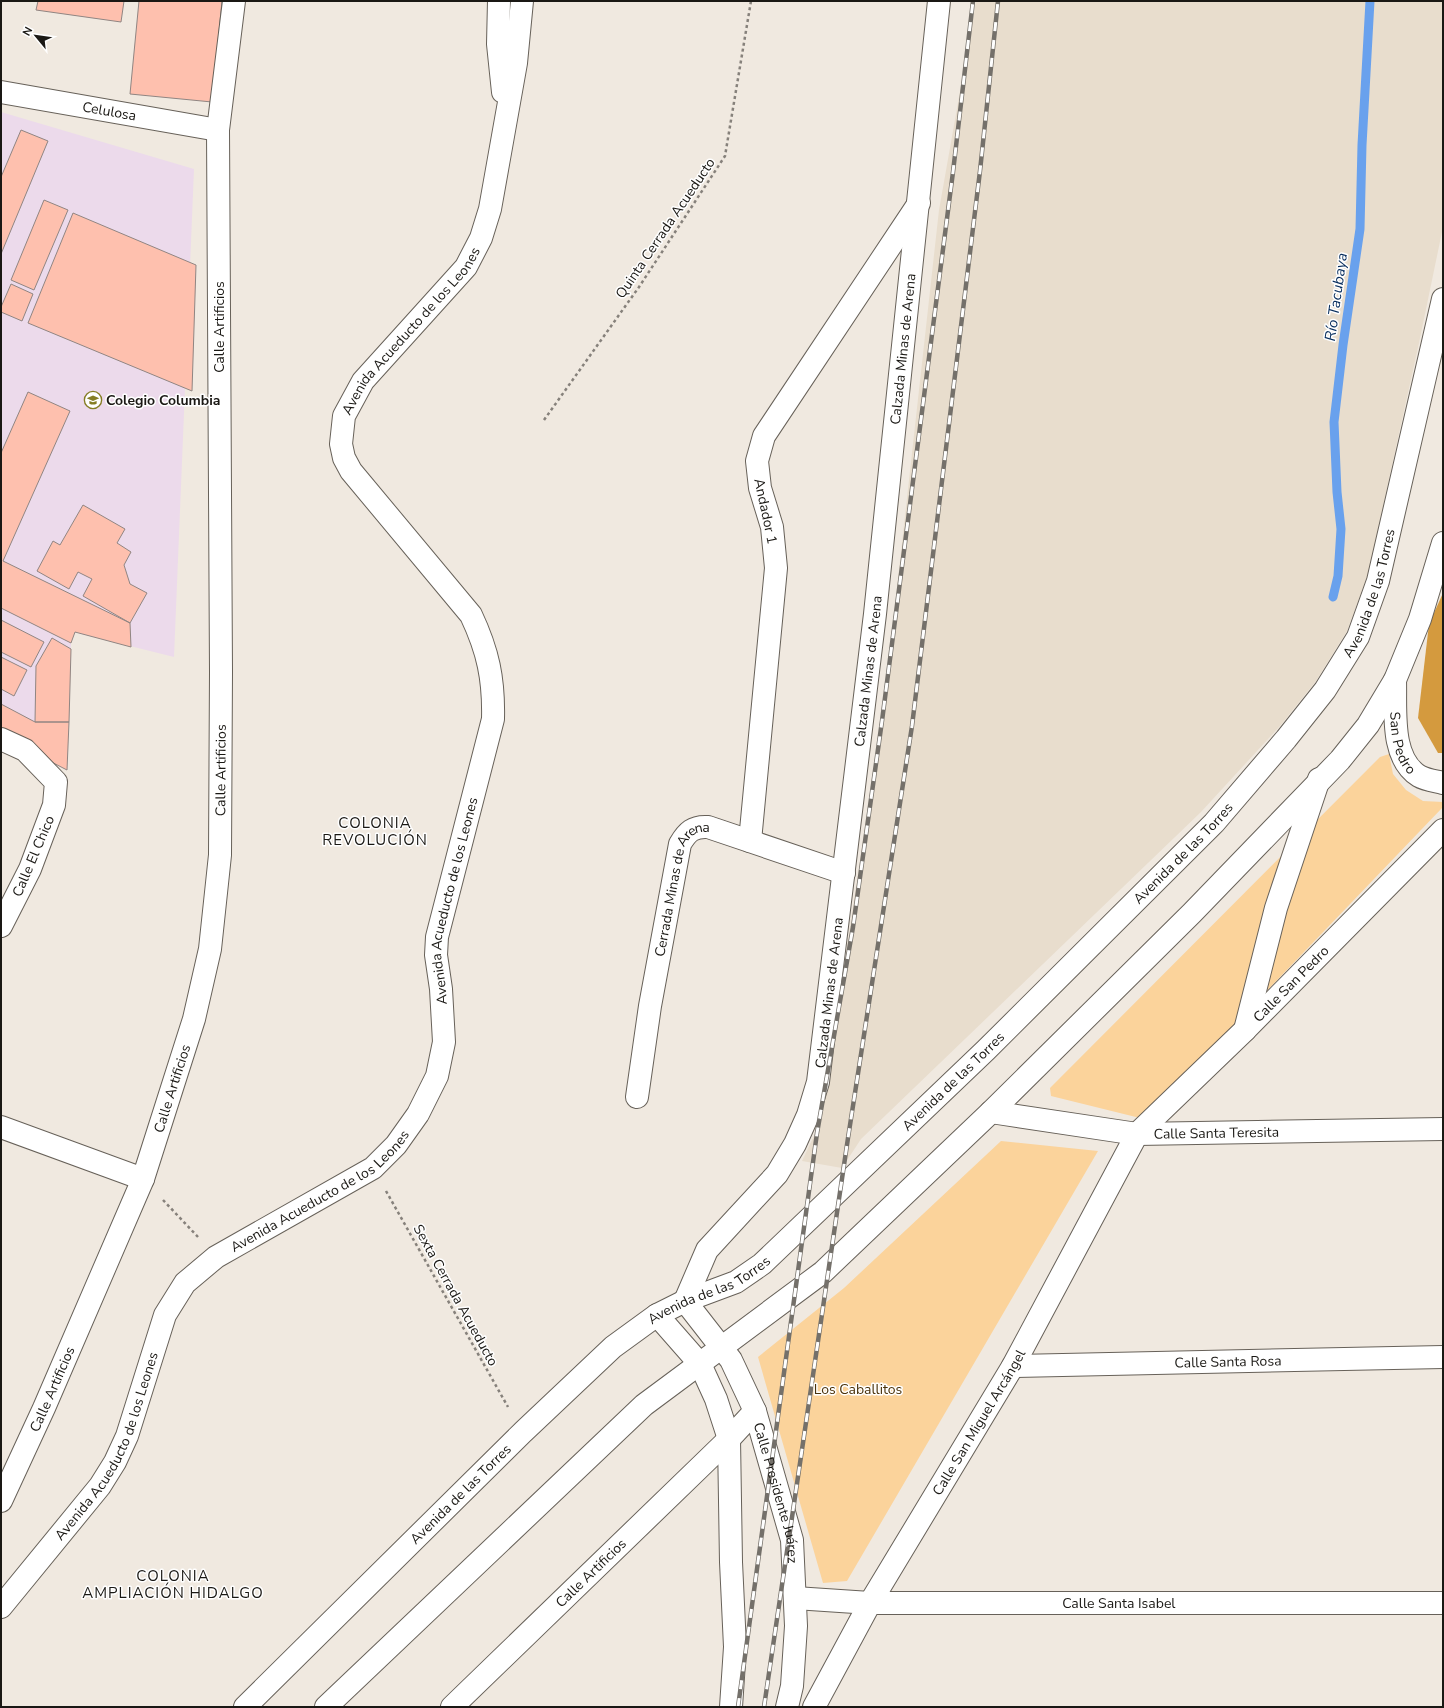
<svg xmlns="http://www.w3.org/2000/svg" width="1444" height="1708" font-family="'Nunito Sans',sans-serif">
  <rect width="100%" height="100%" fill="#f0e9e0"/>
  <path fill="#e8ddcd" d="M976 1H1443V227L1419 343 1368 574 1347 631 1316 681 1280 726 1201 812 861 1139 842 1168 802 1161 821 1121 825 1095 887 678 939 210Z"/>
  <path fill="#ecdaeb" d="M1 112 194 169 174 657 74 632 71 643 67 770 1 736Z"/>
  <path fill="#fbd39b" d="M1389 754 1393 774 1406 790 1423 801 1443 802V807L1144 1119 1051 1096 1050 1088 1380 757Z
    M1001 1141 1098 1151 847 1581 823 1583 758 1357 844 1288Z"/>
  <path fill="#d49a3e" d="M1443 593V753H1438L1418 718 1429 624Z"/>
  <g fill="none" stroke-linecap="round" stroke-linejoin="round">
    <path stroke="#69a1ed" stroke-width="9" d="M1333 597 1338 576 1341 529 1337 492 1334 422 1343 345 1360 229 1362 145 1370 1"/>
  </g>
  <path fill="#fec0ae" stroke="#908582" d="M38 1H124L121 22 36 10Z
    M139 1H222L212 102 130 94Z
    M21 130 48 141 1 254V177Z
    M44 200 68 210 34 290 11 280Z
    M73 213 196 265 192 391 28 323Z
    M11 284 33 294 22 321 1 312V307Z
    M28 392 70 411 3 561 130 623 131 647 75 632 71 643 1 608V453Z
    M83 505 125 529 117 543 131 552 124 565 130 584 147 593 130 623 83 596 92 579 78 572 69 589 37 571 53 541 60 545Z
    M1 620 44 642 31 667 1 652Z
    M52 638 71 649 69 722H35L36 666Z
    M1 657 27 670 14 696 1 689Z
    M1 704 35 722H69L67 770 1 736Z"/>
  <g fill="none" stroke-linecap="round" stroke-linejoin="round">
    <defs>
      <g id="street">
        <path d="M499 1 498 44 503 92"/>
        <path id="s1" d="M1 92 218 130"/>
        <path id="s2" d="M1395 680C1396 710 1390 758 1419 776 1426 780 1435 781 1443 783"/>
        <path d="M1 739 25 750 56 782 54 805 30 869 1 926"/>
        <path d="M750 841 776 568 772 527 760 488 757 461 764 436 919 203"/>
        <path d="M1245 1030 1276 908 1319 779"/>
        <path id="s3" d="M637 1097 650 1006 680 844C687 832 693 826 708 827L844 873"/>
        <path id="s4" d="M991 1112 1137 1134 1443 1129"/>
        <path d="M1 1127 143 1179"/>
        <path id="s5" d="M1013 1366 1443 1357"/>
        <path id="s6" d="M1 1501 44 1408 143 1179 194 1019 210 949 220 855 221 672 218 130 234 1"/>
        <path id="s7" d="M795 1598 870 1603H1443"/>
        <path id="s8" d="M1 1607 100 1486 115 1462 127 1436 165 1315 185 1283 216 1257 373 1168 396 1145 418 1114 437 1076 444 1042 441 989 436 955 437 937 493 719C494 679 488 651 471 615L351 471 344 458 341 444 344 416 363 381 466 267 481 238 490 209 516 63 522 1"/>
        <path id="s9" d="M452 1707 729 1439 755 1411"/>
        <path id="s10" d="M814 1707 870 1603 1013 1366 1137 1134 1244 1031 1443 830"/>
      </g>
      <g id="secondary">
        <path id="s11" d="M685 1301 707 1250 777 1174 795 1144 808 1115 818 1082 875 614 939 1"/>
        <path id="s12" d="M685 1301 731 1360 755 1411 792 1540 796 1626 792 1686 787 1707"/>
        <path d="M657 1315 700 1364 716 1399 729 1439 731 1562 735 1647 731 1707"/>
        <path id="s13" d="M245 1707 523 1432 613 1347 657 1315 685 1301 736 1282 762 1264 986 1050 1214 823 1286 739 1325 690 1358 637 1378 581 1443 299"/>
        <path d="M326 1707 644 1405 823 1272 991 1112 1192 913 1340 760 1368 725 1395 680 1420 619 1443 543"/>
      </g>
    </defs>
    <use href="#street" stroke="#676159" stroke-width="24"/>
    <use href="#secondary" stroke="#676159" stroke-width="24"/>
    <path stroke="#86817b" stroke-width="2.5" stroke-dasharray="3 3" stroke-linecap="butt" d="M544 420 639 287 725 156 751 1
      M386 1191 508 1407
      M163 1200 198 1237"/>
    <use href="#street" stroke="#fff" stroke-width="22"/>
    <use href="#secondary" stroke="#fff" stroke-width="22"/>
    <defs>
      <path id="rail" d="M738 1707 817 1133 853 927 882 721 953 172 973 1
        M764 1707 848 1138 912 726 980 171 998 1"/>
    </defs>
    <use href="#rail" stroke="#74706a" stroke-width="4.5"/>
    <use href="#rail" stroke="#fff" stroke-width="3" stroke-dasharray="9" stroke-linecap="butt"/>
  </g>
  <defs>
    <symbol id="school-ring" viewBox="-11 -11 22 22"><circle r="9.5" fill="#fff" stroke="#857d24" stroke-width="1.5"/><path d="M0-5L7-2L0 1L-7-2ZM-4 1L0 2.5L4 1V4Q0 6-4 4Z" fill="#857d24"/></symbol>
  </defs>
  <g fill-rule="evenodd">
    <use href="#school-ring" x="83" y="390" width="20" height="20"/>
  </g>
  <g text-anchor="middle" stroke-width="3" stroke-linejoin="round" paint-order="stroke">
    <g font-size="14" fill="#1a1814" stroke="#fff">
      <text dy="5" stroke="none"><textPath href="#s1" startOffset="110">Celulosa</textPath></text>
      <text transform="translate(665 228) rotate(-56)" y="5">Quinta Cerrada Acueducto</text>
      <text transform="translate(219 327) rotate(-90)" y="5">Calle Artificios</text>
      <text dy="5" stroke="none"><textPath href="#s8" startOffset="1538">Avenida Acueducto de los Leones</textPath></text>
      <text dy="5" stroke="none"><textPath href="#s11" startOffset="998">Calzada Minas de Arena</textPath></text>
      <text transform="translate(766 511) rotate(78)" y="5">Andador 1</text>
      <text dy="5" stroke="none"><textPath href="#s13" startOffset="1599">Avenida de las Torres</textPath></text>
      <text dy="5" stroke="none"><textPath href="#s11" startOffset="674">Calzada Minas de Arena</textPath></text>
      <text dy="5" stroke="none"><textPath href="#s2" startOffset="64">San Pedro</textPath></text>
      <text dy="5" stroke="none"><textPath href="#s6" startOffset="771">Calle Artificios</textPath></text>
      <text dy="5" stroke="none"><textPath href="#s13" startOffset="1275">Avenida de las Torres</textPath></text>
      <text transform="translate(33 856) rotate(-67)" y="5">Calle El Chico</text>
      <text dy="5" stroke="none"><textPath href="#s3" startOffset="218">Cerrada Minas de Arena</textPath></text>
      <text dy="5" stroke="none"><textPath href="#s8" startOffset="890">Avenida Acueducto de los Leones</textPath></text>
      <text dy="5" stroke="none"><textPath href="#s10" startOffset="873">Calle San Pedro</textPath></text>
      <text dy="5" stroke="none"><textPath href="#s11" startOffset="350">Calzada Minas de Arena</textPath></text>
      <text dy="5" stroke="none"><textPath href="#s13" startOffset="951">Avenida de las Torres</textPath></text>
      <text dy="5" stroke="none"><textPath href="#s6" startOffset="447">Calle Artificios</textPath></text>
      <text dy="5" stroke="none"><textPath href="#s4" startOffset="227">Calle Santa Teresita</textPath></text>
      <text dy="5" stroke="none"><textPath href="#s8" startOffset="542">Avenida Acueducto de los Leones</textPath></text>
      <text dy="5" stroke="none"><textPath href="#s13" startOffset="627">Avenida de las Torres</textPath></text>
      <text transform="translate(456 1295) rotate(61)" y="5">Sexta Cerrada Acueducto</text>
      <text dy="5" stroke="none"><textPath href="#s5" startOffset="215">Calle Santa Rosa</textPath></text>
      <text dy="5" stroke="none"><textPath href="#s6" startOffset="123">Calle Artificios</textPath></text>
      <text dy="5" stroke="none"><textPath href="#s10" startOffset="329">Calle San Miguel Arcángel</textPath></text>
      <text dy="5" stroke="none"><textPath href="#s8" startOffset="195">Avenida Acueducto de los Leones</textPath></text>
      <text dy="5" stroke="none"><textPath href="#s13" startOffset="303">Avenida de las Torres</textPath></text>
      <text dy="5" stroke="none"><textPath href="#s12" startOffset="216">Calle Presidente Juárez</textPath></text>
      <text dy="5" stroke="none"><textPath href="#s9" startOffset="193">Calle Artificios</textPath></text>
      <text dy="5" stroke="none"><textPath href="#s7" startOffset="324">Calle Santa Isabel</textPath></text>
    </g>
    <g font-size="14" font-weight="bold" fill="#1a1814" stroke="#fff" text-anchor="start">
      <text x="106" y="405">Colegio Columbia</text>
    </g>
    <g font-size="14" fill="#4a320a" stroke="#fff">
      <text x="858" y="1394">Los Caballitos</text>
    </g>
    <g font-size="15" font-style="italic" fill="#062c5c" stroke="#fff">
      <text transform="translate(1336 297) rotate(-82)" y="5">Río Tacubaya</text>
    </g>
    <g font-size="15" letter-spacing="1" fill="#1a1814" stroke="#fff">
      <text x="375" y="828">COLONIA<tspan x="375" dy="17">REVOLUCIÓN</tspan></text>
      <text x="173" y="1581">COLONIA<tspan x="173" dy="17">AMPLIACIÓN HIDALGO</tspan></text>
    </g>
  </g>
  <rect width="1444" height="1708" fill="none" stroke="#1a1814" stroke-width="4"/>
  <g transform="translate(36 36) rotate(299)" stroke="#ffffff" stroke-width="3" paint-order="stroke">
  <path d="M0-3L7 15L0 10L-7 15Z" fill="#1a1814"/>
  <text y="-6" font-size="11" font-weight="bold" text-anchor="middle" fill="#1a1814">N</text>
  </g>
</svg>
